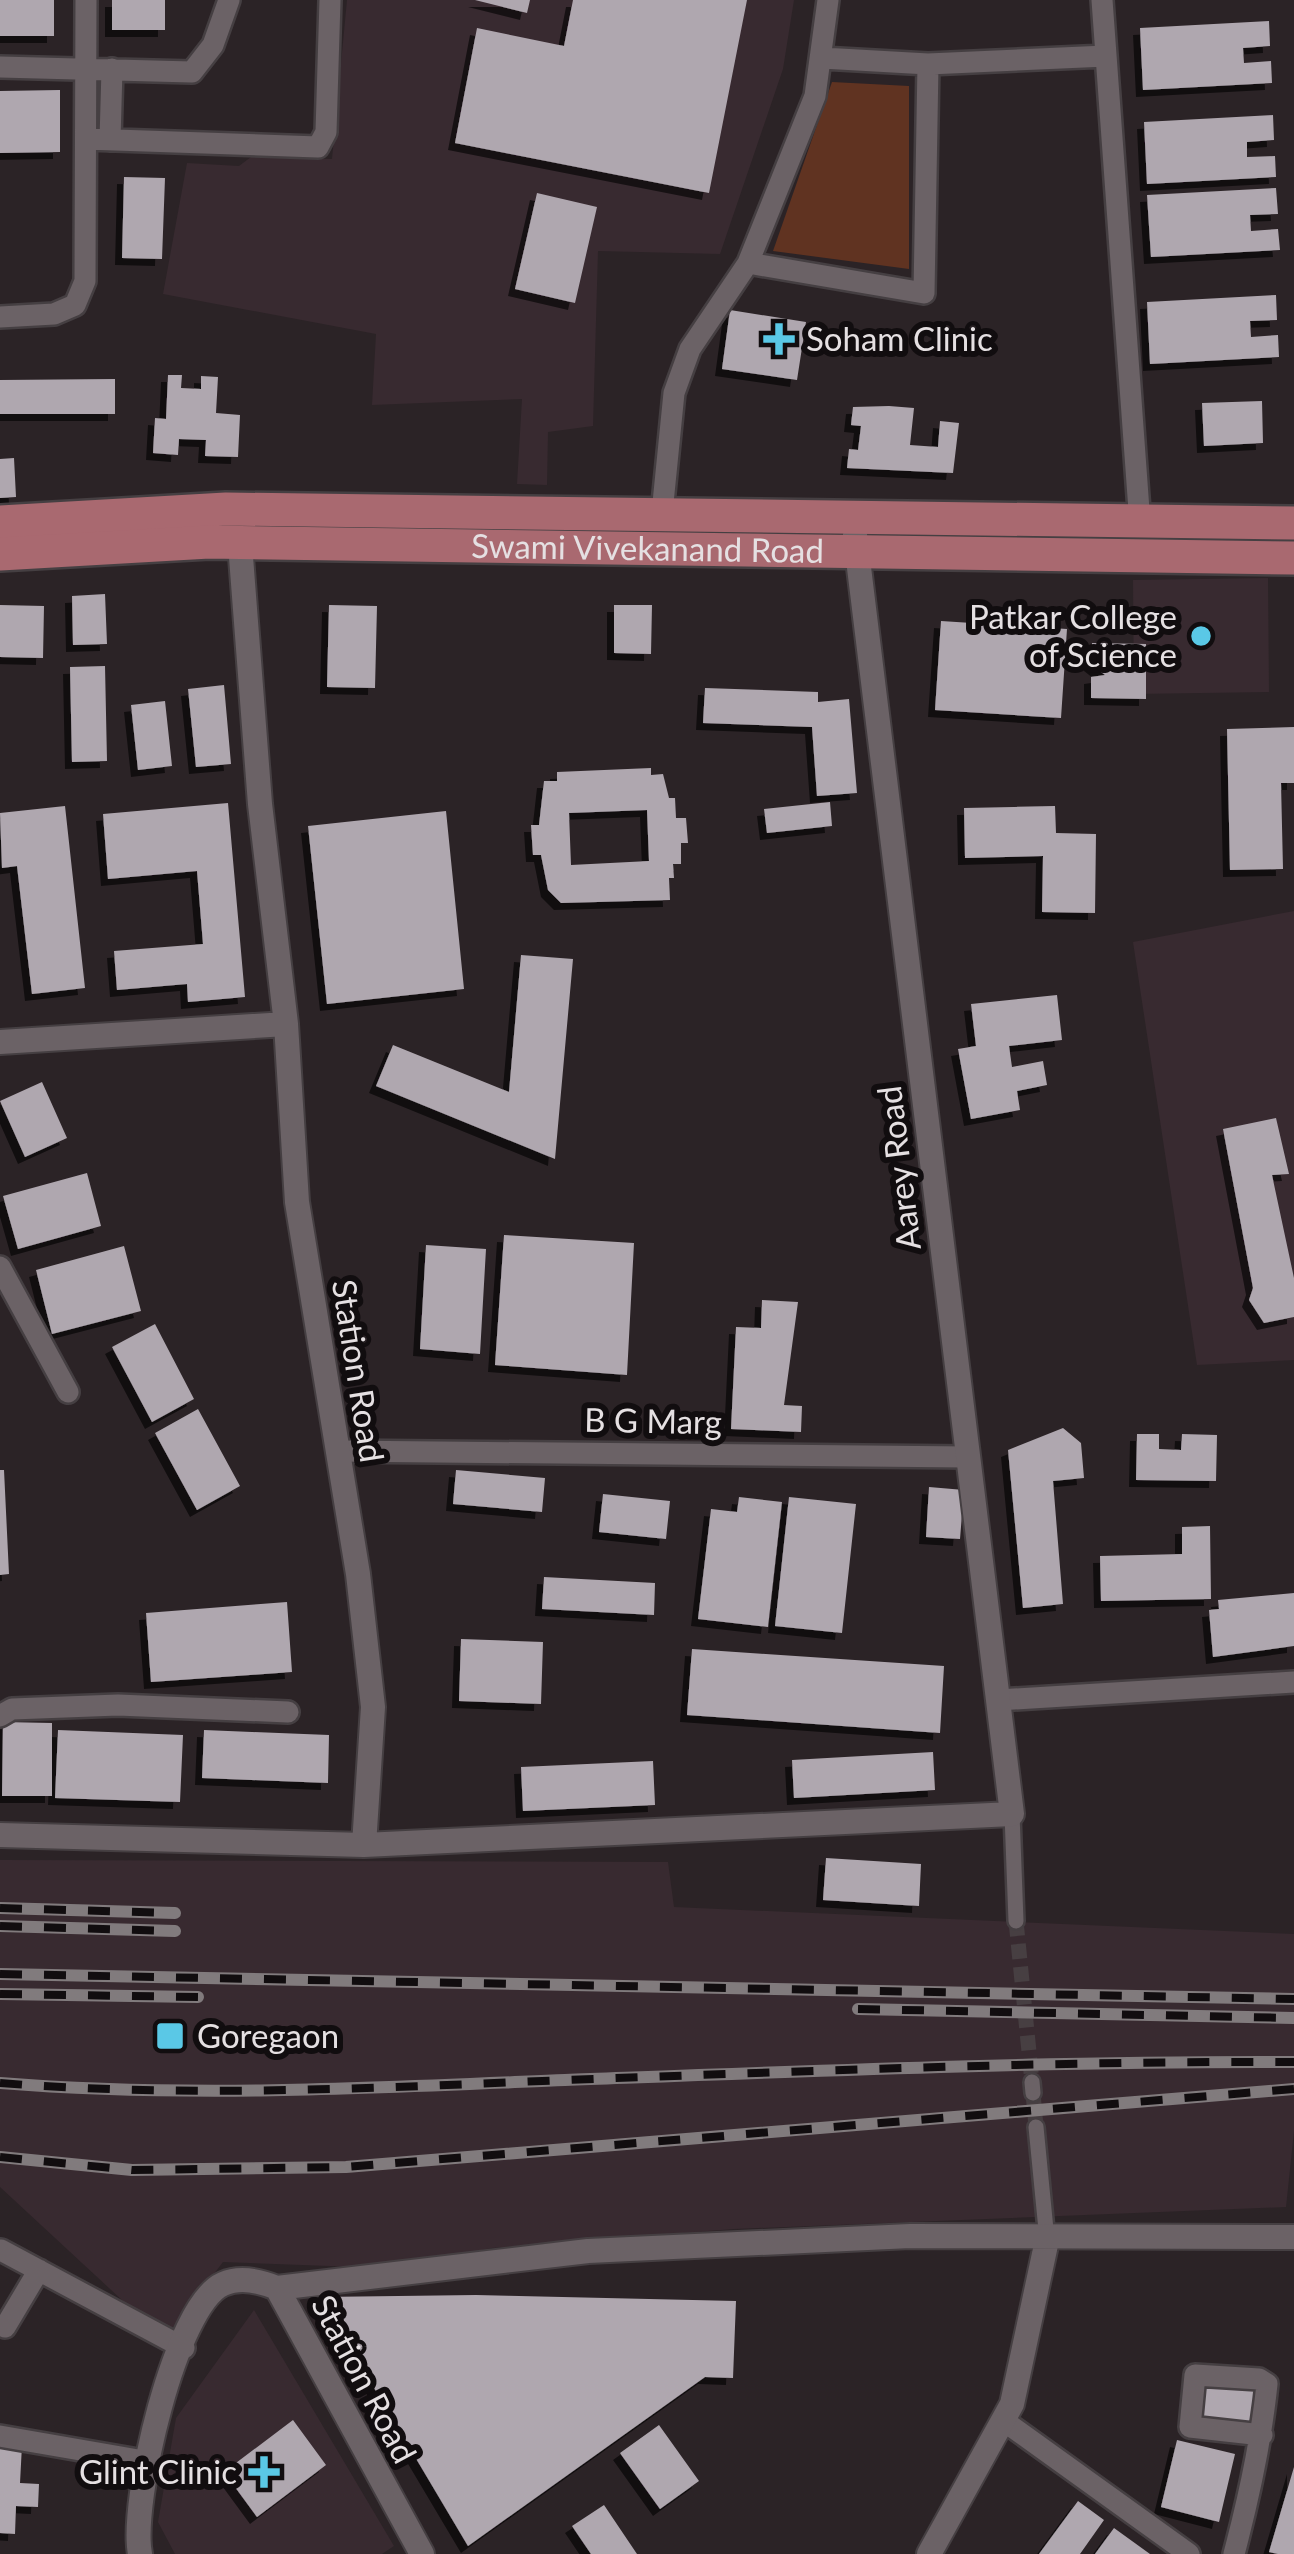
<svg xmlns="http://www.w3.org/2000/svg" width="1294" height="2554" font-family="Lato,sans-serif">
  <defs>
    <filter id="shadow"><feDropShadow dx="-7" dy="7" stdDeviation="0" flood-color="#0009"/></filter>
  </defs>
  <rect width="100%" height="100%" fill="#2b2326"/>
  <path fill="#382a30" d="M347 0H794L783 69 720 254 598 251 593 426 548 432 547 485 517 484 522 399 372 405 376 334 163 294 187 163 239 166 251 157 332 159Z
    M1268 578 1269 692 1134 694 1133 580Z
    M1294 911V1360L1197 1365 1133 942Z
    M0 1860 668 1862 674 1907 1294 1934V2131L1286 2207 734 2229 492 2248 385 2268 223 2262 164 2339 0 2187Z
    M254 2310 394 2546 382 2554H175L158 2522 176 2418Z"/>
  <path fill="#603321" d="M832 82 909 86V269L773 251Z"/>
  <path fill="#afa7af" fill-rule="evenodd" filter="url(#shadow)" d="M0 0H54V36H0Z
    M112 0H165V30H112Z
    M475 0H530L527 13Z
    M573 0H747L709 193 455 143 477 28 564 46Z
    M1269 21 1270 46 1243 48 1244 63 1271 61 1272 83 1143 90 1140 28Z
    M60 90V152L0 153V91Z
    M1273 115 1274 140 1247 142V157L1275 156 1276 177 1147 184 1144 122Z
    M124 177 165 178 162 259 122 258Z
    M1276 188 1278 214 1250 215 1251 231 1278 229 1280 250 1151 257 1147 195Z
    M537 193 597 207 575 303 515 289Z
    M1276 295 1277 320 1250 321 1251 337 1278 335 1279 357 1150 364 1147 302Z
    M730 310 806 322 797 380 722 369Z
    M168 375H182L181 388 201 389V376L218 377 216 413 240 415 238 457 205 456 206 440 179 439 178 455 153 453 155 418 166 419Z
    M115 379V414H0V380Z
    M1262 401 1263 443 1204 446 1202 403Z
    M889 406 914 408 910 445 938 447 940 421 959 423 953 473 847 468 849 449 858 450 861 426 851 425 853 407Z
    M14 458 16 497 0 498V459Z
    M105 594 107 644 73 645 72 596Z
    M0 605 44 606 43 658 0 657Z
    M329 605 377 606 375 688 327 687Z
    M614 605H652L651 654 614 653Z
    M941 621 1067 629 1061 718 935 710Z
    M1092 643 1146 644V699L1091 698V677L1105 675 1091 664Z
    M105 666 107 761 72 762 70 667Z
    M224 685 231 764 196 767 188 689Z
    M705 688 818 692V702L849 699 857 793 817 796 812 727 703 723Z
    M165 701 172 766 138 770 131 705Z
    M1294 727V783H1281L1283 869 1230 870 1227 729Z
    M651 768V775L663 774 669 798H675L676 818H686L688 843H681V864H673L674 878H669L670 900 561 903 548 890 541 855H533L531 825H539L544 781H557V772ZM647 810 649 861 571 865 569 813Z
    M830 802 832 826 767 833 764 809Z
    M228 803 245 997 188 1002 187 984 117 990 114 951 203 944 197 871 108 879 103 814Z
    M65 806 85 988 32 994 17 866 2 868 0 813Z
    M1055 806 1056 833 1096 834 1095 913 1042 912 1043 856 965 858 964 808Z
    M446 811 464 989 327 1004 308 826Z
    M521 955 573 959 555 1159 376 1086 393 1045 509 1092Z
    M1057 995 1062 1040 1009 1046 1012 1067 1043 1061 1047 1085 1017 1091 1020 1110 971 1119 958 1049 976 1046 971 1004Z
    M42 1082 67 1138 25 1157 0 1101Z
    M1276 1118 1289 1174 1272 1175 1294 1278V1317L1264 1323 1249 1300 1253 1288 1223 1129Z
    M87 1173 101 1226 18 1249 3 1196Z
    M504 1235 634 1243 627 1375 495 1365Z
    M426 1245 486 1249 480 1354 420 1349Z
    M124 1246 141 1311 52 1334 36 1270Z
    M762 1300 798 1302 784 1405 802 1406 801 1432 731 1429 736 1327 761 1328Z
    M155 1324 194 1399 152 1422 112 1347Z
    M198 1409 240 1486 197 1510 155 1433Z
    M1063 1428 1081 1443 1084 1478 1053 1481 1063 1604 1023 1608 1008 1450Z
    M1137 1434H1159V1449L1181 1450 1182 1434 1217 1435 1216 1481 1136 1480Z
    M0 1470H4L9 1574 0 1575Z
    M456 1470 545 1478 542 1512 453 1504Z
    M929 1487 964 1490 960 1539 926 1537Z
    M603 1494 670 1501 666 1539 599 1532Z
    M739 1497 782 1502 768 1627 698 1619 711 1509 737 1512Z
    M789 1497 856 1504 842 1633 775 1626Z
    M1210 1526 1211 1599 1101 1601 1100 1556 1182 1554V1527Z
    M544 1577 655 1583 654 1615 542 1609Z
    M1294 1593V1646L1213 1657 1209 1610 1219 1609 1218 1600Z
    M287 1602 292 1672 151 1682 146 1613Z
    M461 1639 543 1642 541 1704 459 1701Z
    M692 1649 944 1666 940 1733 687 1715Z
    M3 1722 52 1723V1796H2Z
    M58 1730 183 1735 180 1802 55 1798Z
    M204 1730 329 1735 328 1783 202 1778Z
    M933 1752 935 1790 794 1798 792 1760Z
    M653 1761 655 1805 523 1811 521 1767Z
    M826 1858 921 1864 919 1906 823 1900Z
    M476 2295 736 2301 733 2378 705 2377 468 2546 320 2297Z
    M1197 2382 1260 2389 1256 2428 1193 2422Z
    M293 2420 326 2465 257 2517 224 2472Z
    M659 2425 699 2481 660 2509 620 2453Z
    M1177 2440 1235 2454 1219 2522 1161 2507Z
    M0 2444 22 2445 20 2483 39 2484 38 2507 16 2506 15 2534 0 2533Z
    M1294 2467V2554H1278L1269 2552Z
    M1078 2501 1104 2520 1080 2554H1039Z
    M604 2505 637 2554H591L572 2526Z
    M1114 2528 1150 2554H1095Z"/>
  <g fill="none" stroke-linecap="round" stroke-linejoin="round">
    <path stroke="#473f42" stroke-width="15" stroke-dasharray="15 8" stroke-linecap="butt" d="M1016 1921 1032 2082
      M1033 2093 1036 2127"/>
    <defs>
      <path id="pedestrian" d="M1012 1814 1016 1921
        M1032 2082 1033 2093
        M1036 2127 1047 2240"/>
      <path id="minor" d="M1102 0 1140 524
        M822 58 928 64 1106 56
        M0 67 192 72 213 45 229 0
        M86 139 318 147 326 132 330 0
        M110 140 112 69
        M748 263 815 96 828 0
        M0 317 54 314 75 305 85 281 86 0
        M662 513 674 393 690 349 748 263 924 293 928 64
        M0 1267 68 1392
        M338 1451 968 1457
        M998 1700 1294 1682
        M0 1716 12 1709 118 1705 288 1712
        M1 2250 184 2348
        M5 2327 39 2270
        M1004 2421 1189 2554
        M0 2436 144 2461
        M1234 2554C1249 2497 1261 2443 1267 2384L1259 2379 1195 2375 1190 2427 1262 2435"/>
      <path id="tertiary" d="M240 544 260 804 286 1024 297 1202 358 1574 373 1707 364 1845
        M0 1042 286 1024
        M0 1835 364 1845 1012 1814 855 535
        M277 2288 588 2251 910 2236 1294 2237
        M140 2554C130 2503 175 2305 223 2284 241 2276 260 2281 277 2288L422 2554
        M929 2554 1012 2404 1047 2240"/>
      <g id="primary">
        <path d="M0 522 226 509 1294 523"/>
        <path id="s1" d="M0 554 209 542 1294 558"/>
      </g>
    </defs>
    <use href="#pedestrian" stroke="#453f42" stroke-width="20"/>
    <use href="#minor" stroke="#453f42" stroke-width="26"/>
    <use href="#tertiary" stroke="#453f42" stroke-width="28"/>
    <use href="#primary" stroke="#453f42" stroke-width="38"/>
    <use href="#pedestrian" stroke="#6b6266" stroke-width="15"/>
    <use href="#minor" stroke="#6b6266" stroke-width="21"/>
    <use href="#tertiary" stroke="#6b6266" stroke-width="24"/>
    <use href="#primary" stroke="#a96970" stroke-width="33"/>
    <defs>
      <path id="rail" d="M0 1908 175 1913
        M0 1926 175 1931
        M0 1974 1294 1999
        M0 1994 198 1997
        M858 2009 1294 2018
        M0 2083C189 2098 376 2088 565 2080 808 2071 1051 2061 1294 2062
        M0 2157 132 2170 346 2167 1294 2089"/>
    </defs>
    <use href="#rail" stroke="#817b7d" stroke-width="12"/>
    <use href="#rail" stroke="#110d0f" stroke-width="8" stroke-dasharray="22" stroke-linecap="butt"/>
  </g>
  <g fill="#5ac8e6" stroke="#110d0f" stroke-width="4.5">
    <path d="M773 321h12v12h12v12h-12v12h-12v-12h-12v-12h12z"/>
    <circle cx="1201" cy="636" r="12"/>
    <rect x="155" y="2021" width="30" height="30" rx="6"/>
    <path d="M258 2454h12v12h12v12h-12v12h-12v-12h-12v-12h12z"/>
  </g>
  <g text-anchor="middle" stroke-width="12" stroke-linejoin="round" paint-order="stroke">
    <g font-size="33" fill="#e5e0e2" stroke="#110d0f" text-anchor="start">
      <text x="806" y="351">Soham Clinic</text>
      <text x="1177" y="629" text-anchor="end">Patkar College<tspan x="1177" dy="38">of Science</tspan></text>
      <text x="197" y="2048">Goregaon</text>
      <text x="237" y="2484" text-anchor="end">Glint Clinic</text>
    </g>
    <g font-size="33" fill="#e5e0e2" stroke="#110d0f">
      <text dy="12" stroke="none"><textPath href="#s1" startOffset="648">Swami Vivekanand Road</textPath></text>
      <text transform="translate(899 1168) rotate(-97)" y="12">Aarey Road</text>
      <text transform="translate(358 1371) rotate(81)" y="12">Station Road</text>
      <text transform="translate(653 1421) rotate(1)" y="12">B G Marg</text>
      <text transform="translate(364 2379) rotate(62)" y="12">Station Road</text>
    </g>
  </g>
</svg>
